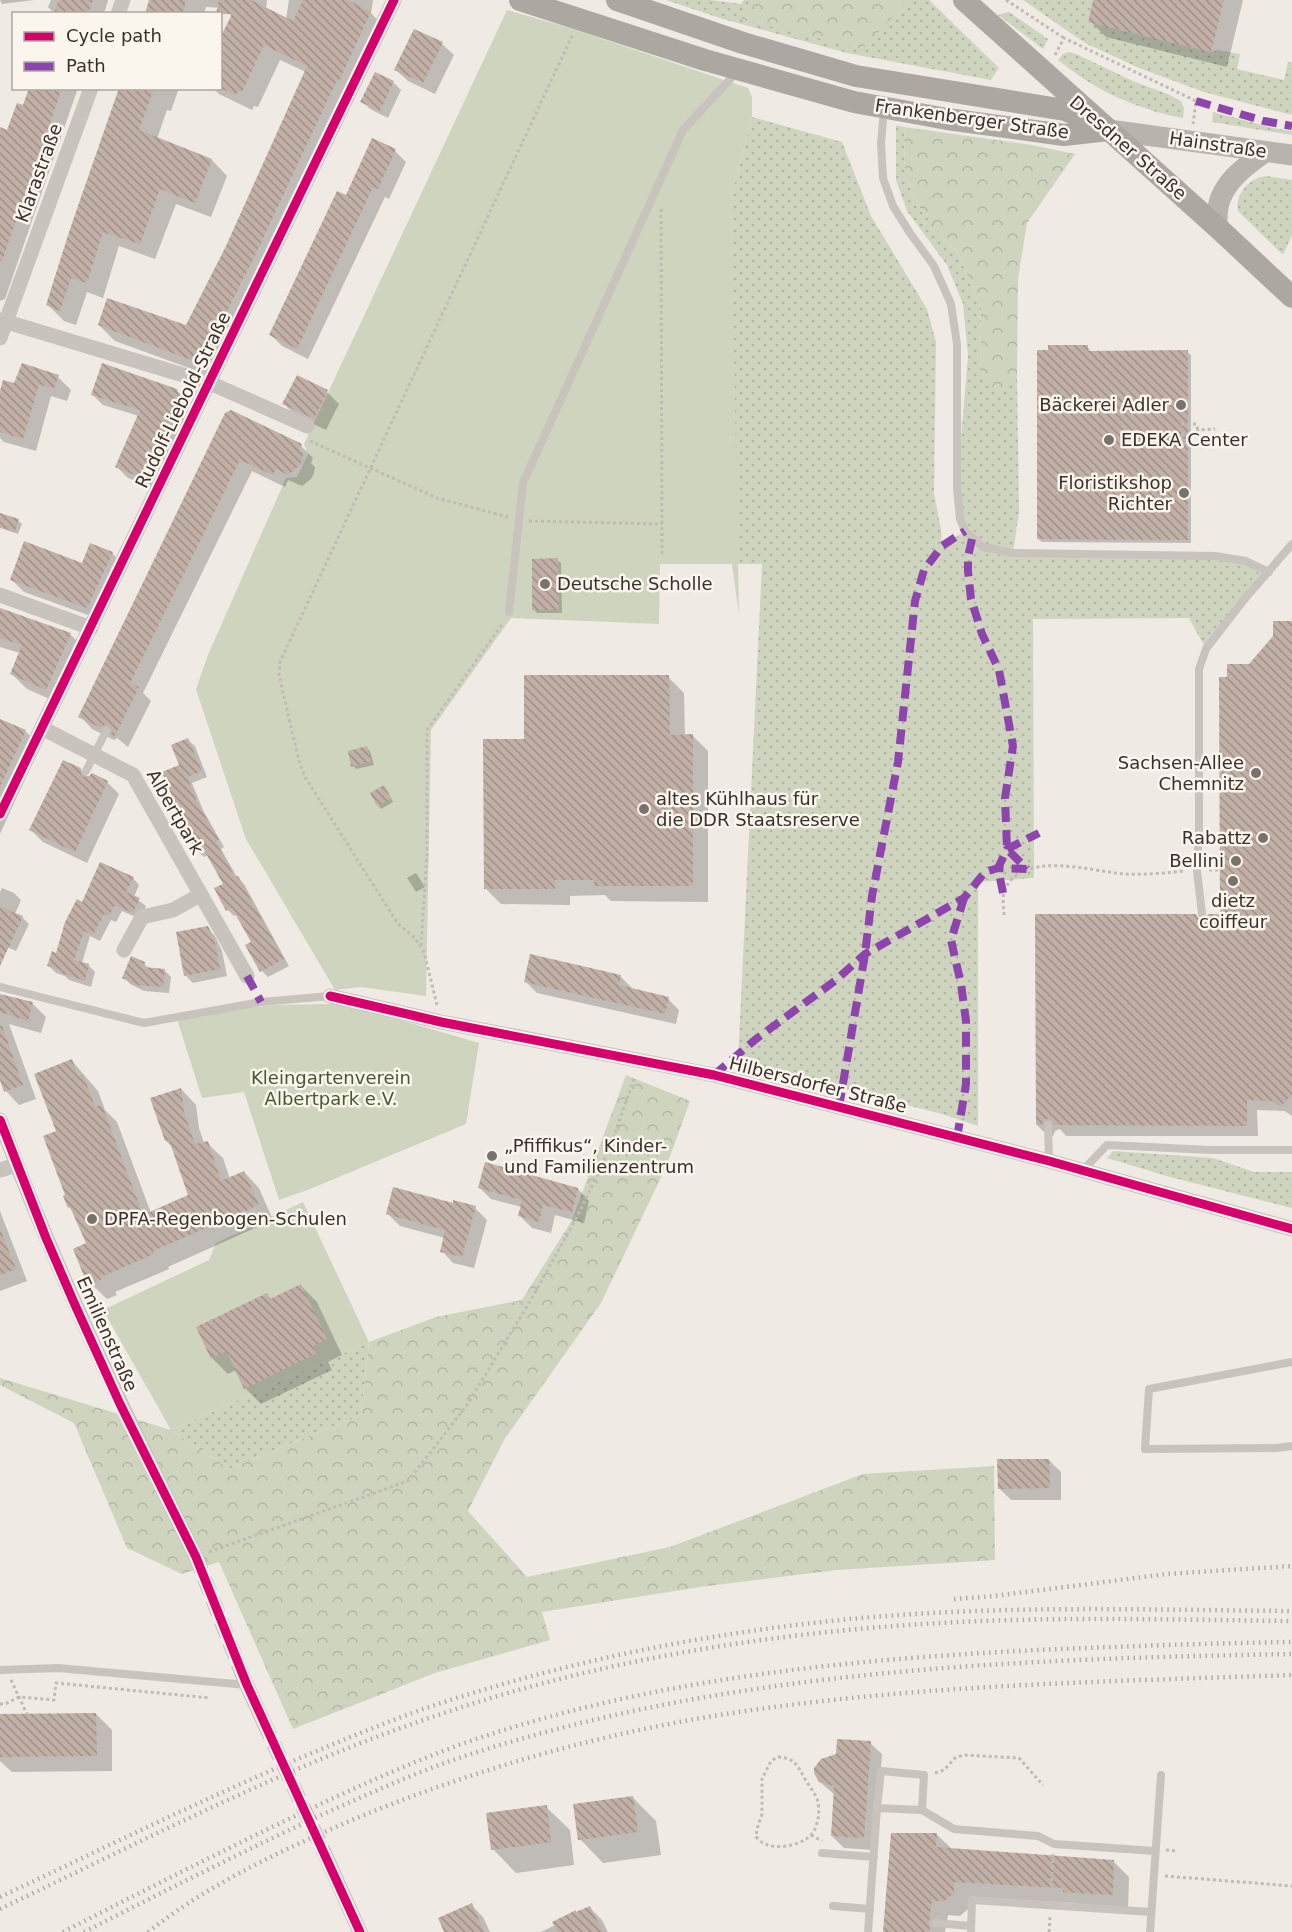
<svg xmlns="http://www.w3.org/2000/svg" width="1292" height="1932" font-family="'DejaVu Sans',sans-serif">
  <defs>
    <pattern id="grass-dots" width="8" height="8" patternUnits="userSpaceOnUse" patternTransform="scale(1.5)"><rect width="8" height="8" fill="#cfd4bf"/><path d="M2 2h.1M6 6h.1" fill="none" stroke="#b2b6a4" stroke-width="1.8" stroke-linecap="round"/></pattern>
    <pattern id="forest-crowns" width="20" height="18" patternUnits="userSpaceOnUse" patternTransform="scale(1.5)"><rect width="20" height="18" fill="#cfd4bf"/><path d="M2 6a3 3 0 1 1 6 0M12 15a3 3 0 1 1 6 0" fill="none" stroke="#b2b6a4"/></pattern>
    <pattern id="building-back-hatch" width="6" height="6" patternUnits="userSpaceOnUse" patternTransform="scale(1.5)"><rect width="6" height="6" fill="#c2b0a6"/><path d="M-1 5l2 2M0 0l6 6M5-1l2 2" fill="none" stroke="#9f9087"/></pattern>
  </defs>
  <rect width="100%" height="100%" fill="#efeae4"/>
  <path fill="url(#grass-dots)" d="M666 0H711L741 4 744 0H929L999 68 991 80 847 53 723 19Z
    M1023 0H1093L1088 22 1211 52 1218 50 1240 54 1237 69 1284 80 1288 62H1292V115L1204 92 1139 68 1085 43Z
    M1009 12 1048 39 1043 49 998 15Z
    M1069 52 1076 54 1135 82 1170 95 1182 102 1184 109 1183 118C1135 109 1095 90 1058 60L1063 54Z
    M1213 112 1273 128 1292 131V135L1212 122Z
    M752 117 842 142 871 216 927 309 936 342 934 493 941 530 942 546 965 531 957 489 968 355 963 304 947 265 907 211 896 180V125L904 127 905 176 921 210 959 255 981 308 980 368 997 394 1017 376 1019 511 1013 553 1215 556 1246 561 1269 572 1206 649 1189 618 1033 619 1034 878 978 882V1126L942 1114 738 1062 762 564H733L731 198Z
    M1266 176 1292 180V235L1283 255 1238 211C1235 194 1249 178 1266 176Z
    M1113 1151 1213 1158 1254 1172H1292V1208L1170 1177 1107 1158Z
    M369 1342 361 1415 229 1469 171 1430Z"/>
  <path fill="url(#forest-crowns)" d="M752 0H909L862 49 741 19Z
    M904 127 1032 145 1075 154 1027 223 1018 279 1017 376 997 395 980 368 981 308 959 255 921 210 905 176Z
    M626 1075 690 1101 667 1165 601 1303 504 1440 468 1511 527 1577 670 1547 863 1474 994 1466 995 1560 837 1570 700 1587 542 1612 550 1640 435 1673 293 1729 219 1562 182 1574 127 1548 74 1423 0 1385V1378L171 1430 229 1469 361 1415 369 1342 436 1317 522 1300 572 1220Z"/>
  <path fill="#cfd4bf" d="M507 10 570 28 748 88 752 97V117L731 198 739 615 732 564H660L659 624 511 618 431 730 426 996 361 987 335 990 246 839 196 689 208 655 286 478 297 477 308 454 304 444Z
    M333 1004 352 1006 479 1043 466 1124 310 1189 279 1200 244 1092 202 1098 176 1016 273 1005Z
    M303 1202 369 1342 171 1430 103 1310 209 1260 216 1243Z"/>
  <path fill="#0003" d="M0 0H34L2 4Z
    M51 0H108L104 14H55L48 7Z
    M150 0H267L266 9 286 19 289 0H373L371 13 386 29 211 376 115 341 99 325 187 327 227 247 306 72 280 60 258 107 254 106 252 110 219 94 213 88H220V41L232 17 224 8 206 7 204 14H146Z
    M1095 0H1243L1227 67 1106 37 1090 21Z
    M442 44 454 55 435 94 408 81 396 70Z
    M375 74 393 82 401 90 388 118 370 109 362 101Z
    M31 88H78L5 299 0 301V129L7 132 24 107Z
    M120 88H179L171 111 167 110 157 139 212 160 227 176 211 217 176 204 155 259 119 246 103 298 87 292 76 325 64 321 48 305Z
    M373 140 395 151 406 162 389 199 385 197 308 359 282 346 271 335 347 197Z
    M1087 346 1091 352H1188L1191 355V543L1042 542 1038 539Z
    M58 377 71 390 67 401 51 396 36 451 4 442 0 438V397L15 385Z
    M176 390 188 401 191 408 153 488 128 478 117 467 139 416 103 405 92 394Z
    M327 392 339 404 326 430 296 416 284 404Z
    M226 414 301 446 313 458 311 463 315 467 314 473 311 479 302 486 288 480 285 487 252 471 143 693 151 701 128 747 117 738 114 740 92 729 80 716Z
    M0 514 18 521 22 524 18 534 0 528Z
    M112 553 124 565 99 619 24 592 12 580 83 565Z
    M557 560 561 563 562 613H537L533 609Z
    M0 609 70 634 85 649 61 704 27 689 12 674 20 653 0 647Z
    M1292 623V1116L1285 1111 1257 1110 1258 1136H1066L1060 1129 1055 1131 1053 1136H1048L1037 1125 1201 921 1221 915 1229 678 1250 665Z
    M668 677 684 693 685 736 692 735 708 751V902L611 901 605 895 570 896V905L501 904 485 888 525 741Z
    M0 721 25 731 40 746 0 834Z
    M188 740 195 746 207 777 192 783 203 810 224 847 221 849 237 877 244 884 289 966 268 977 262 971 253 943 238 914 234 916 228 910 225 884 208 855 204 857 197 851 188 823 181 766Z
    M367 748 370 751 374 765 356 769 353 766Z
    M80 769 89 778 107 782 119 794 87 863 43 842 31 830Z
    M387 790 393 802 381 809 378 805Z
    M416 873 425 887 416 892 407 878Z
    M133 878 139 885 134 897 146 906 140 919 122 911 116 922 111 920 100 941 90 936 82 963 89 966 95 972 91 987 69 980 65 976 56 973 49 966 57 954 83 904Z
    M2 888 14 893 21 900 15 914 22 917 29 924 16 951 0 944V892Z
    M207 928 215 936 222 951 227 976 193 983 185 975Z
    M144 964 150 969 164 970 171 977 169 993 144 991 130 984 124 977Z
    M620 976 632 988 631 990 668 999 679 1010 676 1024 537 993 526 982Z
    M0 995 32 1003 46 1017 41 1033 9 1024 36 1099 19 1105 6 1091 0 1075Z
    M72 1061 98 1091 105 1110 117 1122 151 1213 190 1196 173 1148 166 1141 181 1089 196 1105 199 1128 204 1143H207L223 1158 230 1179 244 1172 259 1188 273 1220 168 1267 169 1269 115 1292 117 1295 107 1299 87 1280 88 1244 74 1212 69 1207 67 1196 58 1132Z
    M479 1187 578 1189 589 1201 584 1223 555 1215 551 1233 532 1228 520 1216 522 1207 491 1199Z
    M454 1205 475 1208 487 1220 474 1268 453 1263 442 1251 445 1238 400 1226 388 1214Z
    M0 1211 27 1281 0 1291Z
    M301 1286 317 1302 342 1355 328 1362 332 1370 261 1404 245 1388 236 1370 228 1374 212 1358 267 1295 272 1300Z
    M1049 1460 1061 1472V1500H1011L999 1488Z
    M96 1714 112 1730V1771L12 1772 0 1761V1715Z
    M870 1743 882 1754 875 1850 844 1848 832 1836 835 1795 820 1782Z
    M632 1797 656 1821 661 1855 603 1863 580 1839Z
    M546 1807 570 1830 574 1865 516 1873 493 1849Z
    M936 1834 952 1849 1114 1862 1129 1877 1128 1910 1080 1907 1076 1903 969 1897 968 1909 960 1916 948 1915 945 1932H884Z
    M471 1905 483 1917 490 1932H446Z
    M590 1908 602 1920 608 1932H541Z"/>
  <path fill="url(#building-back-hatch)" d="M59 0H93L88 14H54Z
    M149 0H186L183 14H145Z
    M219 0H251L293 21 303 0H348L371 12 339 81 337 80 258 249 202 361H194L98 325 107 298 186 325 226 246 307 66 264 45 242 92 238 91 236 95 220 88V38L232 14H216Z
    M1093 0H1224L1211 52 1088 22Z
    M414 29 443 42 423 83 394 70Z
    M375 72 394 81 380 111 360 102Z
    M29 88H62L2 261H0V127L7 130 17 103 23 105Z
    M119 88H154L139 130 212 159 195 203 160 189 140 244 103 232 87 283 71 278 60 311 46 305 70 229Z
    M372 138 396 149 378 189 373 187 297 349 269 335 337 191 346 195Z
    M1048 345H1088V351L1188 350V540L1037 539V350H1048Z
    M22 363 59 375 54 389 39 384 23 439 0 432V391L3 380 14 383Z
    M102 363 177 389 180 397 142 478 115 467 140 410 91 395Z
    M297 375 328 390 314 419 282 404Z
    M231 410 302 444 299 451 303 453 302 460 299 466 288 475 276 469 273 475 240 460 130 683 139 687 115 736 111 734 112 730 109 726 105 725 101 728 78 717 225 413Z
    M0 513 19 519 15 532 0 527Z
    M24 541 82 563 90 543 113 552 87 608 10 580Z
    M558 558 559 610H532V559Z
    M0 608 71 633 46 690 10 674 22 645 0 638Z
    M1273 621H1292V1095L1280 1107 1273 1101 1247 1100V1126L1054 1125 1053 1121 1048 1119 1044 1120 1042 1125H1036L1035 914H1196L1198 918 1202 920 1206 918 1208 914H1220L1219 677H1227V664H1249L1273 636Z
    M524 675H669L670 735 693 734V886H594V880H555V889H484L483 739H524Z
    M0 719 26 730 0 787Z
    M188 738 202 771 187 777 197 802 219 840 216 842 235 877 238 876 284 959 260 972 245 945 251 942 232 908 226 911 214 888 223 884 203 848 196 852 181 825 185 823 174 801 162 772 179 765 171 745Z
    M367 746 371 761 351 767 348 751Z
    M63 760 81 768V774L84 777 89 776 92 773 108 781 75 852 29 830Z
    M384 785 391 799 377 806 370 793Z
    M100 862 134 877 126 892 140 898 133 913 115 905 109 916 104 914 93 935 84 931 74 960 89 964 85 981 61 973 62 971 47 966 52 951 56 953 65 922 77 899 82 902Z
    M0 907 23 916 0 966Z
    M208 926 214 938 220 969 184 976 176 932Z
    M530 954 621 975 619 985 669 997 665 1014 524 982Z
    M131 956 145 962 144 967 165 969 163 987 136 985 122 978Z
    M0 994 33 1002 28 1021 0 1012Z
    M0 1026H2L23 1085 4 1092 0 1080Z
    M72 1059 78 1076 83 1074 95 1107 102 1105 143 1215 188 1195 169 1140 165 1141 150 1098 181 1088 184 1112 195 1144 208 1141 221 1181 244 1171 259 1205 153 1251 154 1254 101 1277 102 1279 90 1285 88 1280 86 1281 73 1249 86 1243 70 1207 68 1208 63 1196 65 1195 43 1136 56 1131 34 1074Z
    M485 1162 578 1188 572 1212 543 1205 539 1222 518 1216 522 1200 478 1188Z
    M393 1187 453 1203V1200L476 1206 462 1257 440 1252 445 1230 386 1214Z
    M0 1231H1L16 1269 0 1275Z
    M301 1284 327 1339 313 1346 317 1353 244 1389 226 1351 211 1359 196 1327 267 1293 270 1299Z
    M997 1459H1049L1050 1488 998 1489Z
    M96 1713 97 1756 0 1757V1714Z
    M837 1739 871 1741 864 1838 831 1836 834 1786 819 1782 814 1773V1768L821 1759 836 1754Z
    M633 1796 638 1832 578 1840 573 1804Z
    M547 1805 551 1842 491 1850 486 1813Z
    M891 1833H937L936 1847 1114 1860 1113 1895 1063 1892V1888L954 1882V1893L944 1901H932L929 1922 930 1932H883Z
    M472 1903 484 1932H444L438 1918Z
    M590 1906 603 1932H558L552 1922 576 1910V1912Z"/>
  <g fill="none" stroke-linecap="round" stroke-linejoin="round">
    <path stroke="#cbc5bf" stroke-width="15" stroke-dasharray="15 8" stroke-linecap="butt" d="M196 1557 244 1679
      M264 1723 324 1852"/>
    <path stroke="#c1bbb5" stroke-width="3" stroke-dasharray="3 3" stroke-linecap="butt" d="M1006 0 1064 38
      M1055 55 1064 38 1196 101 1193 124
      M661 209 662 555
      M1181 424H1196L1198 430
      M1181 435H1196L1198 430 1215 429
      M310 441 437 498 508 517
      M529 521 662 524
      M1209 870H1219
      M1004 915C1004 909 1002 898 1004 892 1019 849 1091 871 1124 874 1144 875 1165 873 1185 871
      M421 946 427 854V730L503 623
      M437 1005 424 952 415 938 398 924 305 777 299 761 279 675 280 662 572 36
      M209 1552 408 1481 467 1405 532 1298 578 1215 609 1150 635 1076
      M11 1680 27 1714
      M0 1704H5L19 1697 54 1700 56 1683 210 1698
      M778 1757C795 1758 797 1765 805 1779 809 1786 817 1795 818 1803 820 1812 818 1823 814 1831 806 1845 777 1851 763 1843 762 1843 757 1837 756 1837L757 1829 762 1814V1779L771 1761Z
      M935 1773 944 1770 955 1758 963 1755 1019 1758 1043 1785
      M811 1835 822 1841
      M1166 1850 1178 1851
      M1165 1876 1292 1886
      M1051 1893 1053 1854
      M1049 1932 1050 1917"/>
    <path stroke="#c8c3bd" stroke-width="8" d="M884 110 881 143 883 178 893 206 910 233 934 266 951 304 957 344V489L960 519 965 531 983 547 1012 553 1215 556 1246 561 1269 572
      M509 612 523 483 683 130 736 73
      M86 771 106 731
      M1202 914 1197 871 1199 828V669L1206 649 1243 601 1292 544
      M0 987 144 1023 261 1002 330 996
      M1048 1125 1049 1161
      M1083 1170 1107 1145 1211 1150H1292
      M1292 1362 1149 1389 1145 1449 1276 1448 1292 1446
      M0 1670 58 1668 247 1685
      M922 1810 924 1775 881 1771 877 1808 922 1810 954 1829 1038 1836 1054 1844 1155 1851
      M822 1853 874 1857
      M833 1906 870 1909
      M935 1923 971 1926
      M868 1932 877 1808
      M971 1932 972 1900 1151 1912
      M1150 1932 1161 1775"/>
    <path stroke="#c8c3bd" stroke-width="15" d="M118 14 123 0
      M0 320 210 383 307 426
      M0 338 91 88
      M0 595 91 628
      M42 728 133 775 247 976
      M0 814 394 0
      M124 950 142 917 173 910 200 895
      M330 996 441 1022 714 1075 1049 1161 1292 1229
      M0 1120C55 1270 125 1414 196 1557
      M0 1170 16 1165
      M244 1679 264 1723
      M324 1852 360 1932"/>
    <path stroke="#b9b3ad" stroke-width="21" d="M1109 130 1292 155
      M1217 227C1217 220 1217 213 1218 207 1223 181 1246 166 1265 152"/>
    <path stroke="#ada7a2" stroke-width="22" d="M520 0 705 60 854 102 947 119 1064 135 1109 130
      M617 0 743 43 856 76 1065 110 1108 129
      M964 0 1217 227 1292 297"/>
    <path stroke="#b0aba7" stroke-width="4.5" stroke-dasharray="1.5 4.5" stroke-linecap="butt" d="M954 1599 994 1596 1167 1574 1292 1566
      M0 1897C100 1850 199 1801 300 1758 348 1738 395 1718 444 1702 596 1653 755 1624 914 1614 1040 1606 1166 1610 1292 1611
      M0 1909C145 1840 292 1763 444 1713 616 1655 801 1628 982 1621 1085 1617 1189 1620 1292 1621
      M63 1932C139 1893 216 1854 293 1817 348 1791 402 1766 459 1745 651 1677 858 1658 1060 1649 1138 1646 1215 1643 1292 1642
      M84 1932C169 1889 253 1846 339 1807 382 1788 424 1769 468 1755 733 1669 1015 1659 1292 1654
      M148 1932C209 1884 280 1851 352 1820 460 1775 574 1741 690 1720 888 1685 1091 1682 1292 1675"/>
    <path stroke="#8e44ad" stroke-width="8" stroke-dasharray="15 8" stroke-linecap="butt" d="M1196 101 1264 121 1292 126
      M972 539 968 557V571L971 599 982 634 999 670 1013 746 1005 798 1007 849 1027 869
      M1003 893 998 868 1007 849 1039 833
      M247 976 261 1002
      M714 1075 756 1039 836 980 865 954 964 898 985 872 998 868 1027 869
      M839 1107 865 954 872 896 898 762 915 601 924 570 942 546 965 531
      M957 1138 966 1084V1021L961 984 951 940 964 898"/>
    <defs>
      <path id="cycleway" d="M0 814 394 0
        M330 996 441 1022 714 1075 1049 1161 1292 1229
        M0 1120 46 1238 75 1305 120 1404 196 1557 247 1685 360 1932"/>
    </defs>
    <use href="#cycleway" stroke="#faf5ed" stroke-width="13"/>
    <use href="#cycleway" stroke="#d6006c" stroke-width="9"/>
  </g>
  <g fill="#79716c" stroke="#faf5ed" stroke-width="2">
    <circle cx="1181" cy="405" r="6"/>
    <circle cx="1109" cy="440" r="6"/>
    <circle cx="1184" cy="493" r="6"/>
    <circle cx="545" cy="584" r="6"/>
    <circle cx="1256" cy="773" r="6"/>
    <circle cx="644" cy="809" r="6"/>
    <circle cx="1263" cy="838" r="6"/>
    <circle cx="1236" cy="861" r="6"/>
    <circle cx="1233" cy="881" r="6"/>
    <circle cx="492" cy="1156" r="6"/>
    <circle cx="92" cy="1219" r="6"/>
  </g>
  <g text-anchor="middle" stroke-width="5" stroke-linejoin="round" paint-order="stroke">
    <g font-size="18" fill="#3a302b" stroke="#faf5ed">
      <text transform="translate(972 119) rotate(8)" y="6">Frankenberger Straße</text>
      <text transform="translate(1218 145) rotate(8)" y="6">Hainstraße</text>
      <text transform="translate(1128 148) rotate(41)" y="6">Dresdner Straße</text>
      <text transform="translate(39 173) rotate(-70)" y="6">Klarastraße</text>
      <text transform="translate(183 400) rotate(-64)" y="6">Rudolf-Liebold-Straße</text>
      <text transform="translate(175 812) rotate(60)" y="6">Albertpark</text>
      <text transform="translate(818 1085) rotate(14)" y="6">Hilbersdorfer Straße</text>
      <text transform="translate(107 1334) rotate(66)" y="6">Emilienstraße</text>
    </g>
    <g font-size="18" fill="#3a302b" stroke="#faf5ed" text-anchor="end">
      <text x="1169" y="411">Bäckerei Adler</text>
      <text x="1121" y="446" text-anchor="start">EDEKA Center</text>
      <text x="1172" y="489">Floristikshop<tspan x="1172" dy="21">Richter</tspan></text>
      <text x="557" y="590" text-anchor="start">Deutsche Scholle</text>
      <text x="1244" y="769">Sachsen-Allee<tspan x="1244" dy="21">Chemnitz</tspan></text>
      <text x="656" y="805" text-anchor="start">altes Kühlhaus für<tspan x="656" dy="21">die DDR Staatsreserve</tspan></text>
      <text x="1251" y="844">Rabattz</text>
      <text x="1224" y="867">Bellini</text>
      <text x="1233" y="907" text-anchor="middle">dietz<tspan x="1233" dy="21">coiffeur</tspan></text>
      <text x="504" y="1152" text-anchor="start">„Pfiffikus“, Kinder-<tspan x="504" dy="21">und Familienzentrum</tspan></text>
      <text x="104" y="1225" text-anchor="start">DPFA-Regenbogen-Schulen</text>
    </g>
    <g font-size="18" fill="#47582f" stroke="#faf5ed">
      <text x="331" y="1084">Kleingartenverein<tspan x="331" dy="21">Albertpark e.V.</tspan></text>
    </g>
  </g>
  <rect x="12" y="12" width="210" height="78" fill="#faf5ed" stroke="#ada69f" stroke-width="1.5"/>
  <rect x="24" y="32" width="30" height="9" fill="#d6006c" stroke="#ada69f" stroke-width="1.5"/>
  <text x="66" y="42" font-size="18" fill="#3a302b">Cycle path</text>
  <rect x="24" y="62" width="30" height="9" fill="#8e44ad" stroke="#ada69f" stroke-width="1.5"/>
  <text x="66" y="72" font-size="18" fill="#3a302b">Path</text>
</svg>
